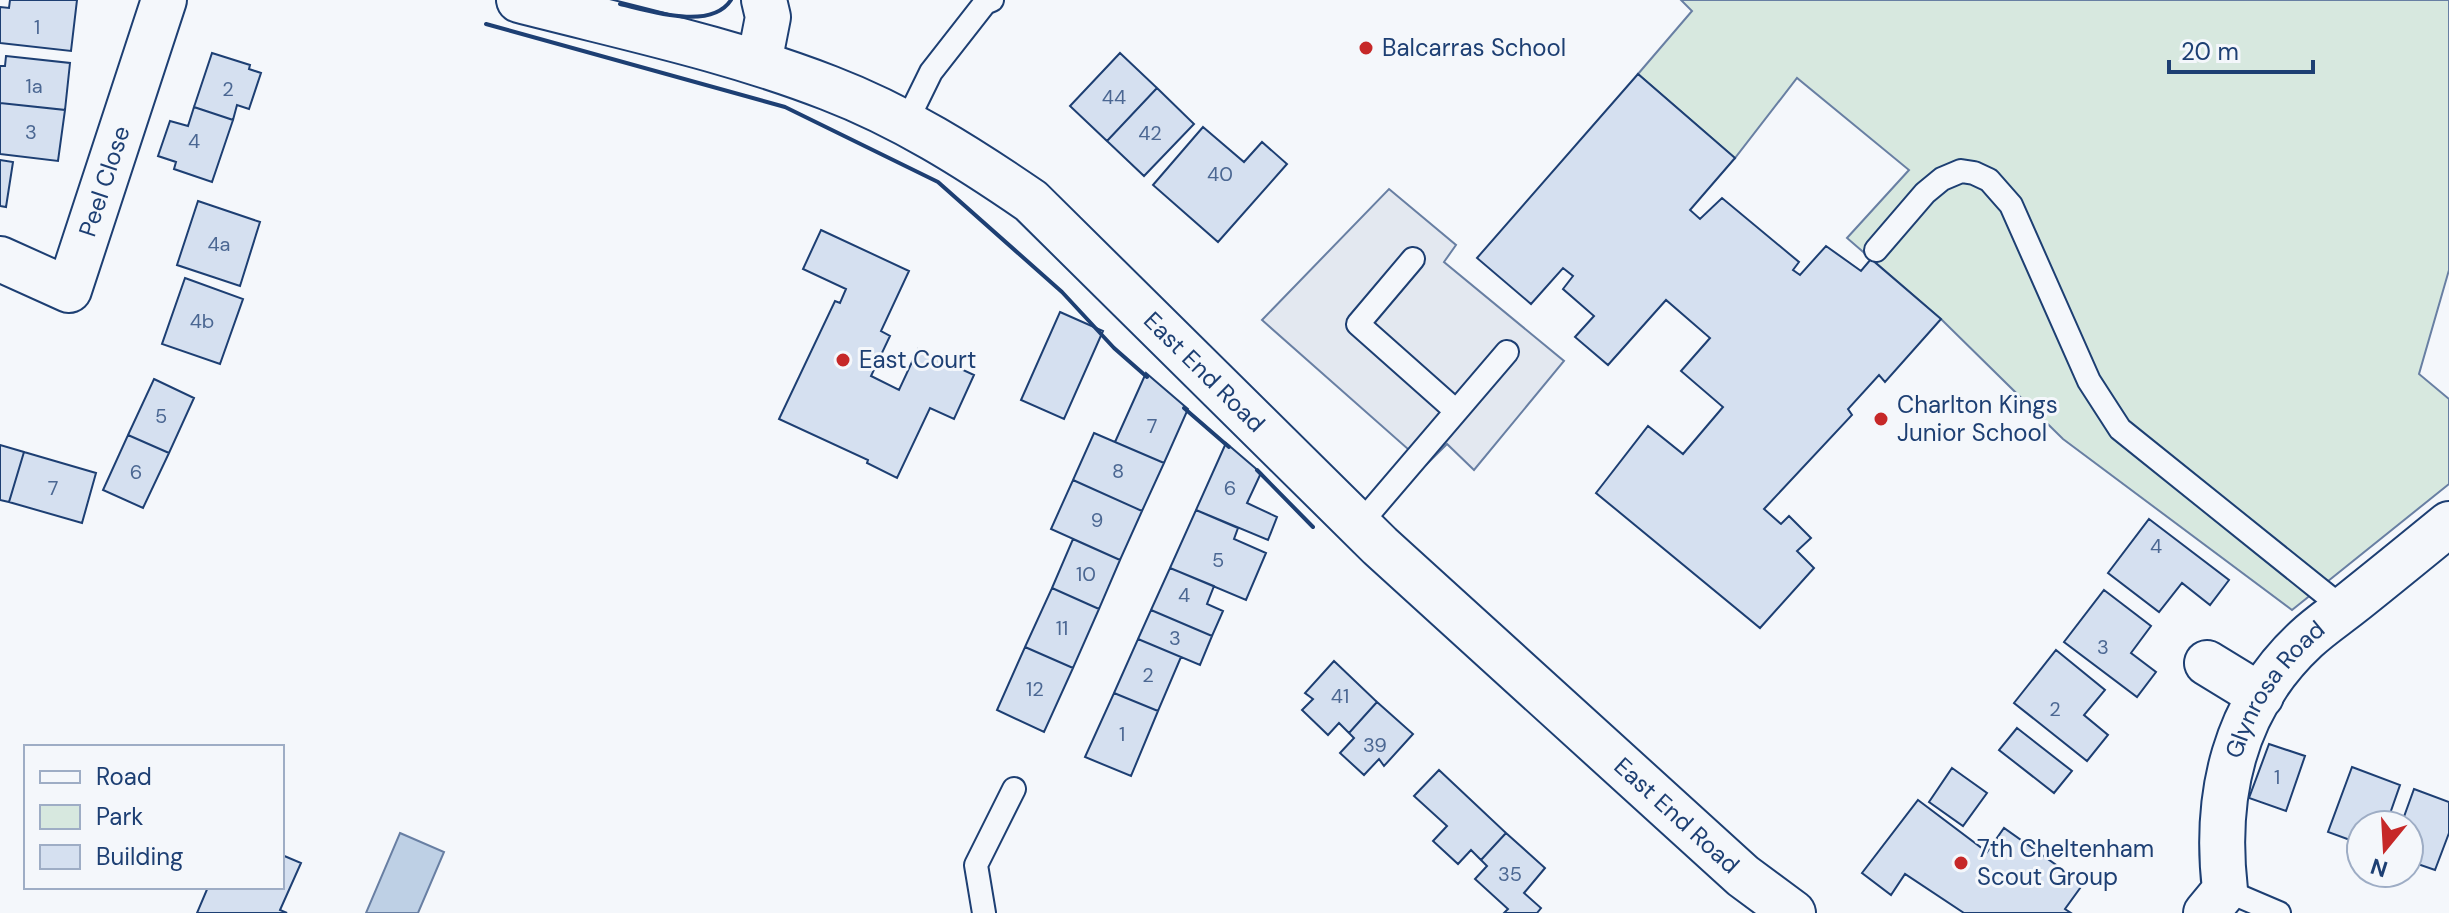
<svg xmlns="http://www.w3.org/2000/svg" width="2449" height="913" font-family="'DM Sans',sans-serif">
  <rect width="100%" height="100%" fill="#f4f7fb"/>
  <path fill="#d7e8df" stroke="#687fa3" stroke-width="2" d="M1681 0H2449V270L2419 374 2449 399V484L2292 610 2063 439 1941 319 1847 238 1909 170 1797 78 1735 158 1638 74 1692 11Z"/>
  <path fill="#e3e8f0" stroke="#687fa3" stroke-width="2" d="M1389 189 1456 245 1444 262 1564 361 1474 470 1447 444 1426 465 1262 320Z"/>
  <path fill="#bed0e5" stroke="#687fa3" stroke-width="2" d="M400 833 444 852 418 913H366Z"/>
  <path fill="#d5e0f0" stroke="#1d3f73" stroke-width="2" d="M10 0H77L71 51 0 43V7L9 8Z
    M212 53 250 65 249 69 261 73 249 109 237 105 233 120 194 107Z
    M1120 53 1157 88 1107 141 1070 106Z
    M6 56 70 63 65 110 0 103V66H5Z
    M1638 74 1735 158 1690 210 1700 219 1722 198 1799 262 1793 270 1800 275 1826 246 1861 271 1871 259 1941 319 1885 382 1879 375 1848 409 1852 415 1764 509 1781 524 1789 516 1811 538 1797 551 1814 568 1760 628 1596 493 1648 426 1683 454 1723 407 1681 371 1710 338 1666 300 1608 365 1575 337 1594 316 1563 289 1573 276 1563 268 1531 304 1477 258Z
    M1157 88 1194 124 1144 176 1107 141Z
    M0 103 65 110 58 161 0 154Z
    M194 107 233 120 212 182 174 169 176 162 158 156 170 121 188 126Z
    M1203 127 1244 162 1262 142 1287 164 1218 242 1153 185Z
    M0 160 13 162 6 207 0 206Z
    M198 201 260 222 240 286 177 265Z
    M821 230 909 271 881 331 890 336 871 376 899 390 918 349 974 375 954 419 930 408 897 478 867 463 868 460 779 419 835 301 840 303 846 289 803 269Z
    M185 278 243 299 220 364 162 344Z
    M1060 312 1103 331 1064 419 1021 400Z
    M1146 373 1188 409 1164 463 1115 442Z
    M154 379 194 398 169 453 128 435Z
    M1094 433 1164 463 1142 511 1073 480Z
    M128 435 169 453 143 508 103 490Z
    M1226 443 1261 473 1247 503 1277 517 1268 540 1196 510Z
    M0 445 24 452 9 502 0 500Z
    M24 452 96 473 82 523 9 502Z
    M1073 480 1142 511 1120 560 1051 529Z
    M1196 510 1238 528 1234 539 1266 553 1246 600 1170 568Z
    M2149 519 2229 580 2210 605 2182 583 2159 612 2108 573Z
    M1073 539 1120 560 1099 609 1052 588Z
    M1170 568 1214 586 1207 604 1223 611 1212 636 1151 610Z
    M1052 588 1099 609 1073 668 1025 647Z
    M2104 590 2151 626 2131 653 2156 672 2137 697 2064 642Z
    M1151 610 1212 636 1200 665 1138 639Z
    M1138 639 1181 657 1158 711 1114 693Z
    M1025 647 1073 668 1044 732 997 710Z
    M2056 650 2105 690 2084 715 2108 735 2087 761 2014 703Z
    M1334 661 1377 702 1349 733 1339 723 1328 735 1302 710 1313 699 1305 693Z
    M1114 693 1158 711 1131 776 1085 757Z
    M1377 702 1413 734 1384 766 1379 759 1364 775 1340 753 1354 738 1349 733Z
    M2017 728 2072 771 2054 793 1999 750Z
    M2269 744 2305 756 2286 811 2249 798Z
    M2352 767 2400 785 2386 825H2361V844L2328 832Z
    M1952 768 1987 793 1963 826 1929 802Z
    M1439 770 1506 833 1481 860 1471 850 1458 864 1433 841 1447 826 1414 796Z
    M2414 789 2449 802V833L2435 870 2409 861V825H2401Z
    M1918 800 1987 852 2004 828 2083 884 2065 909 2071 913H1964L1905 874 1891 895 1862 873Z
    M1506 833 1545 868 1524 893 1541 908 1537 913H1504L1508 909 1475 879 1487 866 1481 860Z
    M282 855 301 863 280 910 287 913H197L208 887H282Z"/>
  <g fill="none" stroke-linecap="round" stroke-linejoin="round">
    <defs>
      <path id="service" d="M906 123 931 72 985 3 992 0
        M1876 250 1925 193 1942 179 1961 171 1974 173 1989 180 2011 205 2089 381 2120 429 2344 609
        M1413 259 1358 324 1456 411
        M1359 525 1507 352
        M2225 890 2279 913
        M984 913 976 865 1014 789"/>
      <g id="minor">
        <path d="M759 63 768 17 764 0"/>
        <path id="s1" d="M0 259 69 290 164 0"/>
        <path d="M2207 663 2261 696"/>
        <path id="s2" d="M2206 913 2225 890C2214 795 2234 706 2306 639 2320 626 2335 616 2349 605 2383 578 2416 551 2449 524"/>
      </g>
      <g id="tertiary">
        <path id="s3" d="M519 0C623 27 729 49 829 88 902 116 967 157 1031 201L1380 546 1743 876 1793 913"/>
      </g>
    </defs>
    <use href="#service" stroke="#1d3f73" stroke-width="26"/>
    <use href="#minor" stroke="#1d3f73" stroke-width="48"/>
    <use href="#tertiary" stroke="#1d3f73" stroke-width="48"/>
    <use href="#service" stroke="#f4f7fb" stroke-width="22"/>
    <use href="#minor" stroke="#f4f7fb" stroke-width="44"/>
    <use href="#tertiary" stroke="#f4f7fb" stroke-width="44"/>
    <path stroke="#1d3f73" stroke-width="4" d="M620 4C650 11 711 31 731 0
      M486 24 785 107 938 182 1062 292 1114 348 1147 377
      M1184 408 1229 447
      M1257 470 1313 527"/>
  </g>
  <g fill="#c62828" stroke="#f4f7fb" stroke-width="3">
    <circle cx="1366" cy="48" r="8"/>
    <circle cx="843" cy="360" r="8"/>
    <circle cx="1881" cy="419" r="8"/>
    <circle cx="1961" cy="863" r="8"/>
  </g>
  <g text-anchor="middle" stroke-width="6" stroke-linejoin="round" paint-order="stroke">
    <g font-size="20" fill="#4b6792">
      <text x="37" y="34">1</text>
      <text x="34" y="93">1a</text>
      <text x="228" y="96">2</text>
      <text x="1114" y="104">44</text>
      <text x="31" y="139">3</text>
      <text x="1150" y="140">42</text>
      <text x="194" y="148">4</text>
      <text x="1220" y="181">40</text>
      <text x="219" y="251">4a</text>
      <text x="202" y="328">4b</text>
      <text x="161" y="423">5</text>
      <text x="1152" y="433">7</text>
      <text x="1118" y="478">8</text>
      <text x="136" y="479">6</text>
      <text x="53" y="495">7</text>
      <text x="1230" y="495">6</text>
      <text x="1097" y="527">9</text>
      <text x="2156" y="553">4</text>
      <text x="1218" y="567">5</text>
      <text x="1086" y="581">10</text>
      <text x="1184" y="602">4</text>
      <text x="1062" y="635">11</text>
      <text x="1175" y="645">3</text>
      <text x="2103" y="654">3</text>
      <text x="1148" y="682">2</text>
      <text x="1035" y="696">12</text>
      <text x="1340" y="703">41</text>
      <text x="2055" y="716">2</text>
      <text x="1122" y="741">1</text>
      <text x="1375" y="752">39</text>
      <text x="2277" y="784">1</text>
      <text x="1510" y="881">35</text>
    </g>
    <g font-size="24" fill="#1d3f73" stroke="#f4f7fb" text-anchor="start">
      <text x="1382" y="56">Balcarras School</text>
      <text x="859" y="368">East Court</text>
      <text x="1897" y="413">Charlton Kings<tspan x="1897" dy="28">Junior School</tspan></text>
      <text x="1977" y="857">7th Cheltenham<tspan x="1977" dy="28">Scout Group</tspan></text>
    </g>
    <g font-size="24" fill="#1d3f73" stroke="#f4f7fb">
      <text dy="8" stroke="none"><textPath href="#s1" startOffset="190">Peel Close</textPath></text>
      <text dy="8" stroke="none"><textPath href="#s3" startOffset="798">East End Road</textPath></text>
      <text dy="8" stroke="none"><textPath href="#s2" startOffset="244">Glynrosa Road</textPath></text>
      <text dy="8" stroke="none"><textPath href="#s3" startOffset="1446">East End Road</textPath></text>
    </g>
  </g>
  <rect x="24" y="745" width="260" height="144" fill="#f4f7fb" stroke="#9eadc5" stroke-width="2"/>
  <rect x="40" y="771" width="40" height="12" fill="#f4f7fb" stroke="#9eadc5" stroke-width="2"/>
  <text x="96" y="785" font-size="24" fill="#1d3f73">Road</text>
  <rect x="40" y="805" width="40" height="24" fill="#d7e8df" stroke="#9eadc5" stroke-width="2"/>
  <text x="96" y="825" font-size="24" fill="#1d3f73">Park</text>
  <rect x="40" y="845" width="40" height="24" fill="#d5e0f0" stroke="#9eadc5" stroke-width="2"/>
  <text x="96" y="865" font-size="24" fill="#1d3f73">Building</text>
  <g transform="translate(2385 849) rotate(198)"><circle r="38" fill="#f4f7fb" stroke="#9eadc5" stroke-width="2"/>
  <path d="M0-6L14 30L0 20L-14 30Z" fill="#c62828"/>
  <text y="-12" font-size="22" font-weight="bold" text-anchor="middle" fill="#1d3f73">N</text>
  </g>
  <path d="M2169 60v12h144v-12" fill="none" stroke="#1d3f73" stroke-width="4"/>
  <text x="2181" y="60" font-size="24" fill="#1d3f73" stroke="#f4f7fb" stroke-width="6" paint-order="stroke">20 m</text>
</svg>
